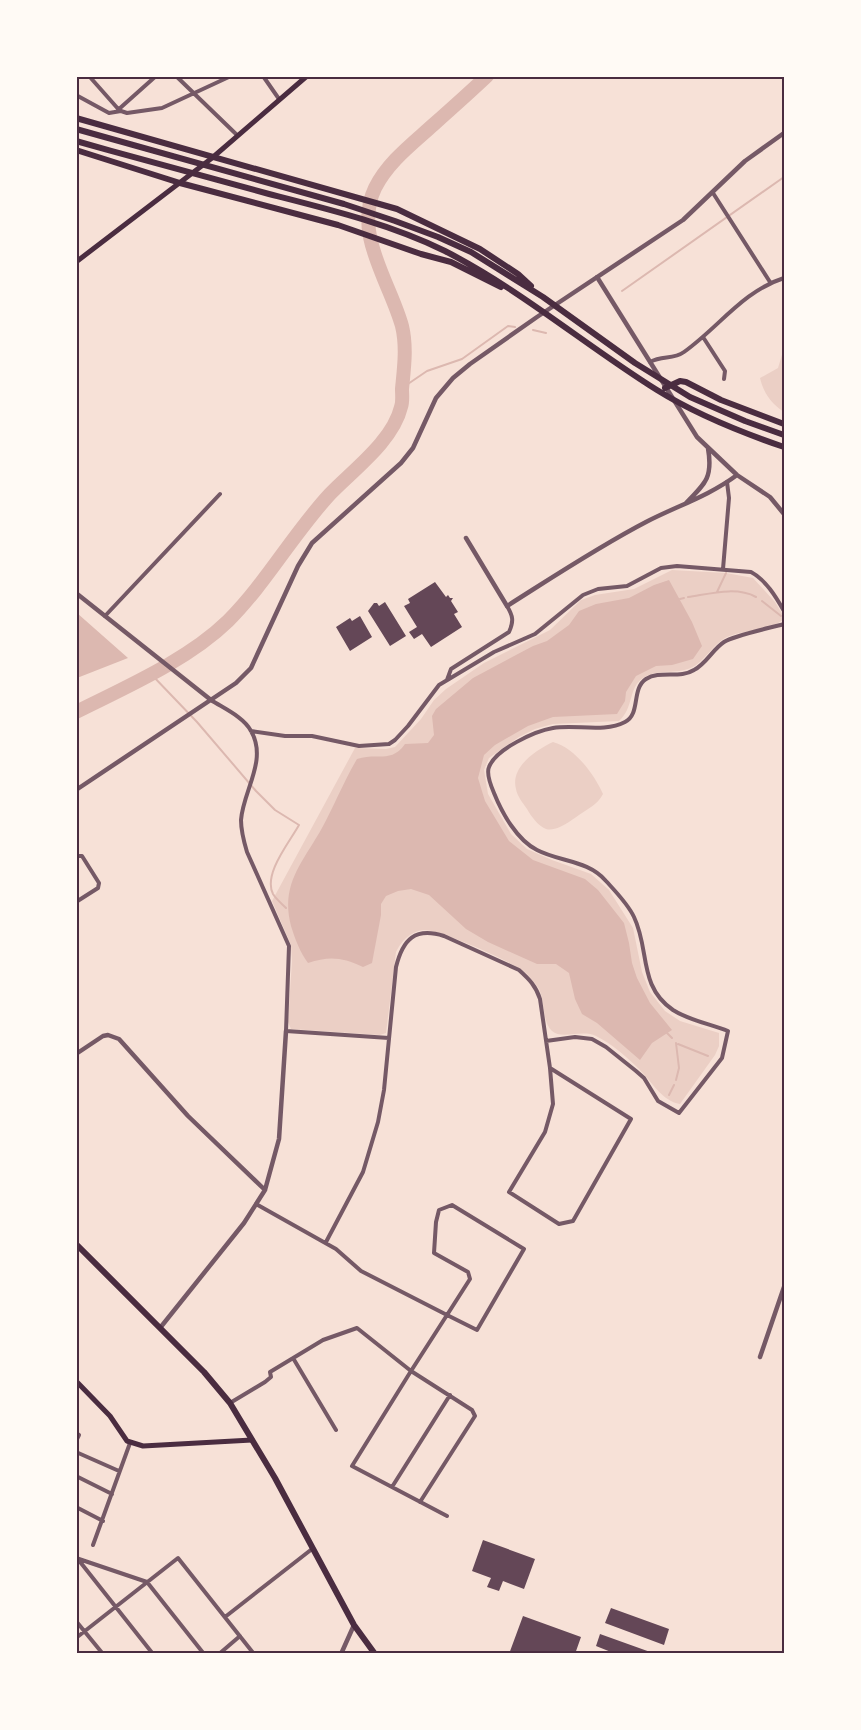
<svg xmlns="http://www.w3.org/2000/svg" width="861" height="1730" font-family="'Titillium Web',sans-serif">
  <rect width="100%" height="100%" fill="#f7e1d7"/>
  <path fill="#ebcfc5" d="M784 348V412C771 403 764 394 760 378L778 368Z
    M672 570 726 573 753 578 775 602 783 615 784 619C768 632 744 629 727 637 712 644 703 665 688 669 673 674 656 669 643 678 628 688 634 708 619 721L553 724 535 729 519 737 489 758 484 770 488 794 511 834 527 849 552 860 591 874 609 890 633 928 642 972 650 992 665 1011 680 1021 719 1033V1046L715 1055 680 1104C662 1101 652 1082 639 1069 627 1057 612 1044 596 1036 582 1029 562 1040 552 1031 542 1022 545 1001 539 989 536 984 531 979 527 974 516 963 439 929 423 930 410 932 401 941 396 952L386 1033 380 1035 291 1029 288 1022 292 961 291 945 272 901 355 748 386 749 395 747 421 719 434 700 446 689 484 663 550 630 581 600 595 595 634 589Z
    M553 742C575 748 594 774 603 794 598 804 588 809 579 815 570 821 557 832 546 829 538 826 531 816 527 809 523 803 517 796 516 789 510 767 536 750 553 742Z"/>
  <path fill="#dcb8b0" d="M669 580 692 622 702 646 693 659 672 665 656 666 636 676 626 692 625 701 617 714 553 717 528 726 495 745 484 755 478 778 485 801 509 841 533 860 585 879 598 890 624 923 629 943 632 963 637 978 650 1003 672 1030 652 1043 640 1060 597 1023 582 1014 575 999 569 973 556 964H537L488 942 466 929 429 895 411 889 398 891 386 896 381 904V915L372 963 363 967C342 957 329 956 308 963 300 952 295 939 291 926 280 884 303 862 322 828 334 806 344 781 357 759 377 752 391 764 405 744L428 743 434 735 432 716 436 709 473 678 533 646 547 641 569 625 579 611 596 604 629 598 654 585Z
    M77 613 128 658 77 678Z"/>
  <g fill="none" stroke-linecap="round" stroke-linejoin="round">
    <path stroke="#dcb8b0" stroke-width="2" d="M622 291 784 177
      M533 330 546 333
      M402 388 427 371 462 359 508 326 515 327
      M717 592 726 573
      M688 597C709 594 736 586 756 597
      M680 599 684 598
      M762 601 781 616
      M151 674 197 722 256 791 275 810 299 825C289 843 263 874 273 894 276 899 282 904 286 908
      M667 1033 672 1038
      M678 1044 708 1056
      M676 1080 679 1068 676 1043
      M669 1095 674 1085"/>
    <path stroke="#dcb8b0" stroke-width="14" d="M76 712C126 687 188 660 228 621 266 583 293 534 330 494 353 470 393 441 401 407 403 402 402 395 402 389 404 368 407 347 402 326 390 282 353 234 375 188 388 162 412 144 433 125 451 109 469 93 487 76"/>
  </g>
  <path fill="#644757" d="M435 582 446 597 448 595 450 598H453L451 601 458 612 454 614 462 627 431 647 422 634 414 639 409 632 417 627 404 606 410 603 408 599Z
    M385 602 406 636 390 646 368 611 374 603H377L379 606Z
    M360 616 372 637 350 651 336 627 350 618 352 621Z
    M483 1540 535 1559 524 1589 503 1581 499 1591 487 1587 491 1578 472 1571Z
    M611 1608 669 1629 664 1645 605 1623Z
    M523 1616 581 1637 575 1654H509Z
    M600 1634 653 1653V1654H616L596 1646Z"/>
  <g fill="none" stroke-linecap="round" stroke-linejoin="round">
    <path stroke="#755966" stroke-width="4" d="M89 76 120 111
      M176 76 237 135
      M263 76 279 99
      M76 95 109 113 121 111 127 113 162 108 231 76
      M119 109 156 76
      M713 193 770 282
      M703 337 725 371 724 379
      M650 362C662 355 673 360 684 352 719 327 743 291 784 278
      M723 569 729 498 727 482
      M105 616 220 494
      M447 680 451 669 509 632C514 621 513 616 507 606
      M211 700C223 708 244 717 251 731 268 760 243 791 241 820 241 831 244 842 247 852L289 946 286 1031 389 1038
      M251 731 285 736H312L359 746 389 744 395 740 408 726 439 685 494 652 535 634 583 595 598 589 627 586 661 568 677 566 751 572C766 580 776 597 784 611
      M76 856H82L99 883 98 888 76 902
      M546 1041 575 1037 592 1039 606 1047 636 1071 644 1078 658 1101 679 1113 722 1058 728 1031C711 1024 690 1021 673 1010 638 986 650 950 634 917 628 904 616 892 606 881 588 860 560 862 537 850 517 840 502 813 494 793 491 786 486 774 489 767 496 749 535 731 553 728 575 724 604 733 625 722 641 714 631 689 646 679 660 670 680 679 694 670 706 664 713 649 724 642 735 635 770 628 784 624
      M550 1068 631 1119 573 1221 559 1224 509 1192 545 1132 553 1104Z
      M452 1205 524 1249 477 1330 447 1315 470 1279 468 1272 434 1253 436 1222 439 1210Z
      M326 1242 363 1172 378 1122 384 1090 396 967C403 939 415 927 444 936L519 970C529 979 536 986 540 999L550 1068
      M293 1358 336 1430
      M230 1403 265 1382 271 1377 270 1372 323 1340 357 1328 411 1371 447 1315 361 1271 336 1249 256 1204
      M76 1433 79 1435 76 1441
      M76 1452 119 1471
      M76 1476 112 1494
      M392 1487 450 1395
      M420 1502 475 1416 472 1410 411 1371 352 1466 447 1516
      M76 1507 103 1521
      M93 1545 130 1443
      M76 1558 147 1582 204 1654
      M77 1558 153 1654
      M225 1617 312 1549
      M76 1621 103 1654
      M76 1638 178 1558 254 1654
      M219 1654 240 1636"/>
    <path stroke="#755966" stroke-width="4.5" d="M597 277 697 437 737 475 770 497 784 514
      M686 503C706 483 713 477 708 448
      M466 538 507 606C553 577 598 547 646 522 677 506 709 496 737 475
      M76 593 211 700
      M76 790 236 683 251 668 298 566 312 543 401 463 413 448 436 398 453 378 470 364 537 317 683 220 745 161 784 133
      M76 1054 103 1036 108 1035 119 1039 188 1116 265 1190
      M160 1328 244 1223 265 1190 279 1139 286 1031
      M760 1357 784 1287
      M341 1654 354 1625"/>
    <path stroke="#4a2c40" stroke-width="5" d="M76 262 212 158 307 76
      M76 1381 110 1416 127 1441 143 1446 252 1440"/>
    <path stroke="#4a2c40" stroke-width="6" d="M76 118 397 209 480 249 518 274 531 286
      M76 129 344 204 395 221 438 237 471 252 543 297 635 363 690 397 745 421 784 435
      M76 141C140 159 204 176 269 194 328 209 390 224 445 251 521 290 585 345 657 390 697 415 740 432 784 447
      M76 150 180 183 338 225 421 254 451 262 501 287
      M665 388 680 381 686 382 721 400 784 424
      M76 1244 204 1372 230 1403 275 1478 354 1625 375 1654"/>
  </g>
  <rect width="861" height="1730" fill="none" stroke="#fffaf5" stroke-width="156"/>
  <rect x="78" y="78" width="705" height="1574" fill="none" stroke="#4a2c40" stroke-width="2"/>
</svg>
